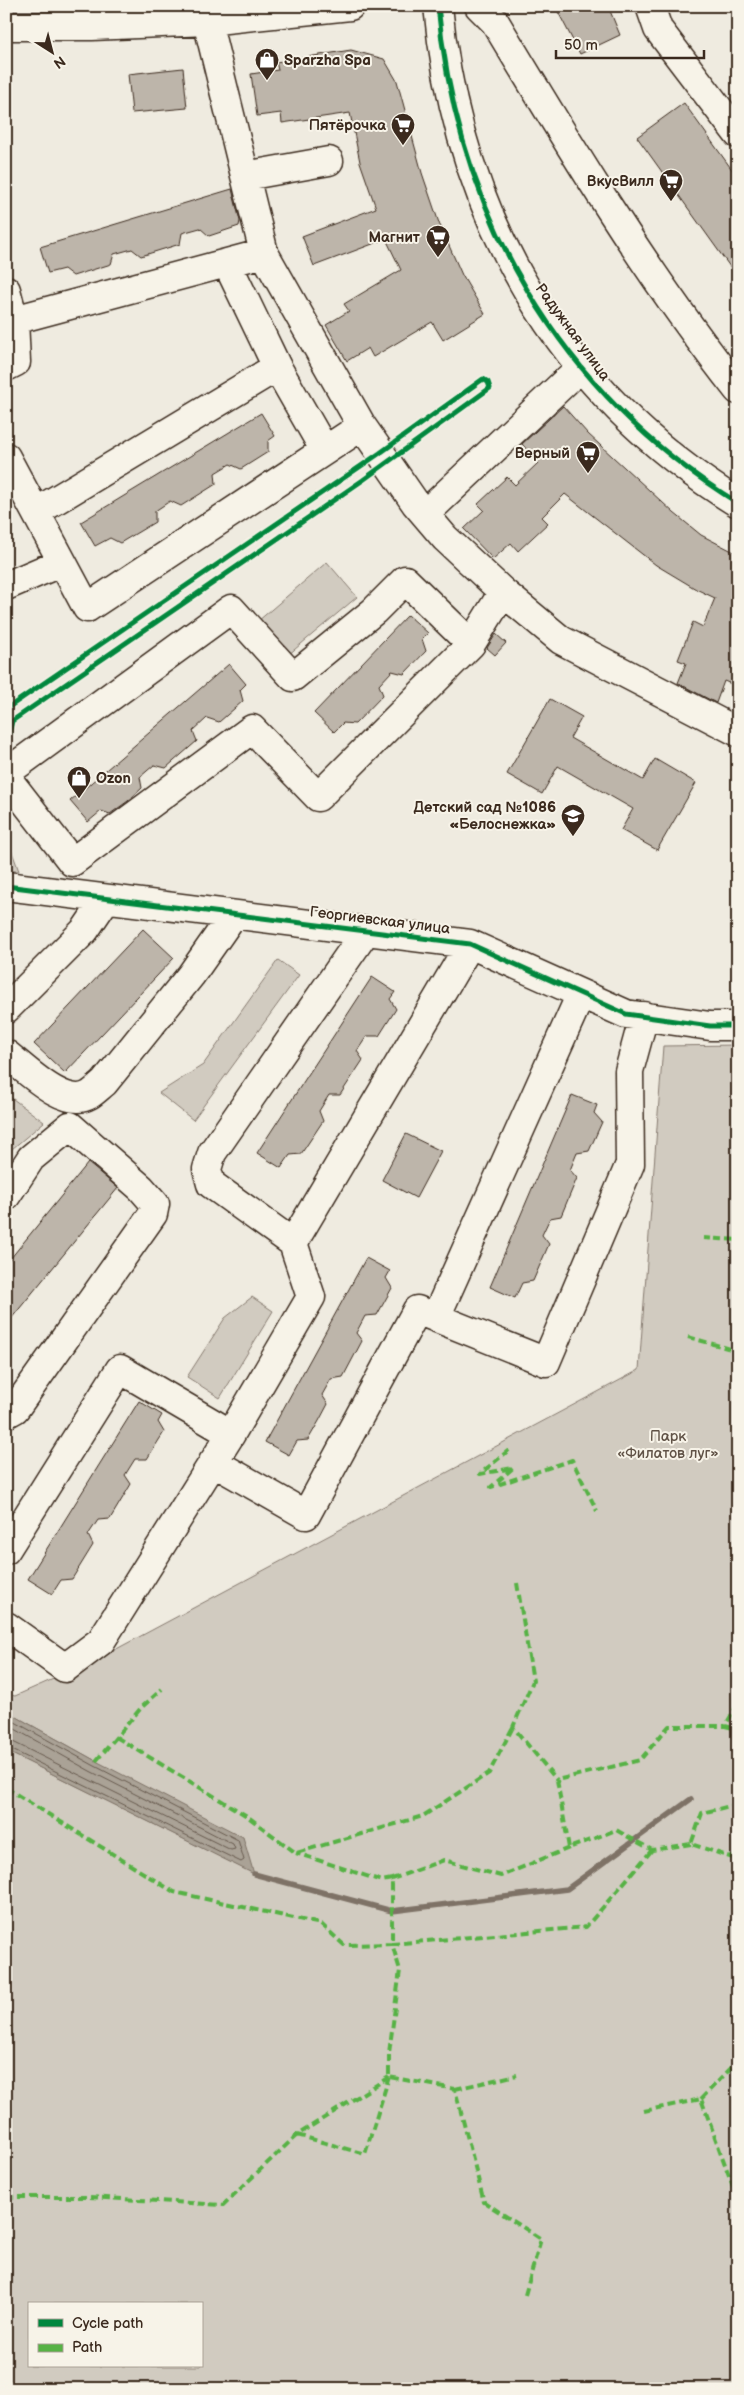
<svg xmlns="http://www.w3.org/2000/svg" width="744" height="2395" font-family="'Balsamiq Sans',sans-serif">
  <rect width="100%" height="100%" fill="#efebe0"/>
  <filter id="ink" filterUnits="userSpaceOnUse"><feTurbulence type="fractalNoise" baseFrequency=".02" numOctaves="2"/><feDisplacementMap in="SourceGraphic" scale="10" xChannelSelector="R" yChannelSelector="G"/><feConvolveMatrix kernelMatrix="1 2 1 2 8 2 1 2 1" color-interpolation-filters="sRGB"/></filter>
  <g filter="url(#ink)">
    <path fill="#d1cbc0" stroke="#867a6f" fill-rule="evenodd" d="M327 562 357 597 288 655 258 621Z
      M6 836 19 871H6Z
      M278 960 299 975 193 1120 159 1093 203 1065Z
      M738 1045V2389H6V1751L253 1873 96 1761 6 1711V1694L15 1696 94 1661 639 1370 663 1046ZM29 2304H201V2366H29Z
      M9 1096 44 1122 6 1154V1097Z
      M252 1297 273 1311 220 1398 187 1377 225 1318Z"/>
    <path fill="#aaa296" stroke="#7e7266" d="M6 1711 96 1761 243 1837 254 1874 6 1751Z"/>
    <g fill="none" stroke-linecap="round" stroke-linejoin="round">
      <path stroke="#675a4e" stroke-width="1" d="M6 1717 93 1765 238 1840 244 1860 241 1862 6 1747
        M6 1724 90 1771 233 1844 235 1849 231 1850 13 1742 6 1740"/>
      <path stroke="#7e7266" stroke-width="5.5" d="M254 1874 392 1911 567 1889 691 1799"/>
    </g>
    <path fill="#bdb5aa" stroke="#3b2a1e" d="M555 6H608L620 35 580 54Z
      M351 50 384 59 397 81 422 173 439 223 462 275 485 314 443 340 432 322 373 357 368 348 347 361 326 325 349 311 344 304 401 270 386 239 314 266 302 236 376 208 360 162 350 113 282 123 281 113 257 116 251 74 278 70 276 62Z
      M183 68 187 108 132 113 128 74Z
      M684 103 738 178V278L637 137Z
      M232 189 240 221 239 226 209 236 200 228 182 233 180 244 141 256 132 249 114 254 111 264 73 276 64 269 48 273 40 247Z
      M563 406 588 434 674 513 701 535 738 554V676L734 685 724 681 716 703 678 683 686 663 678 660 693 622 703 627 715 598 696 589 656 565 565 494 542 517 548 523 518 551 511 543 493 559 464 529 484 510 478 504 507 477 515 485 538 463 522 444Z
      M261 413 275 436 268 441V452L241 469 230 464 215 473 216 484 181 506 170 501 155 511V522L120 543 110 538 95 546 81 522Z
      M408 615 428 633 422 639 426 651 404 674 392 671 379 685 383 695 355 724 343 723 334 732 314 713Z
      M496 634 506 643 495 655 487 648Z
      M229 664 246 684 240 690 243 701 219 722 207 718 193 731 197 741 166 768 154 765 140 777 142 788 128 801 110 814 101 811 88 822 70 801Z
      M550 699 582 717 570 738 643 780 655 759 696 783 657 850 621 830 633 809 558 766 542 794 507 774Z
      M143 929 174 958 65 1073 34 1044Z
      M372 977 395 992 390 999 396 1009 379 1036H367L357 1051 363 1060 340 1095H329L319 1111 323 1121 301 1154 290 1155 281 1168 257 1153Z
      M572 1095 597 1105 594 1113 602 1122 589 1151 577 1153 570 1170 577 1178 561 1216 550 1218 542 1235 549 1244 533 1281 522 1283 515 1298 490 1287Z
      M406 1134 441 1151 416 1198 382 1180Z
      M88 1163 118 1188 6 1325V1264Z
      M366 1258 390 1271 386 1278 392 1288 377 1315 365 1316 356 1333 362 1341 343 1377 331 1379 322 1395 328 1404 319 1421 308 1440 297 1441 289 1455 265 1442Z
      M139 1401 162 1415 158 1422 164 1432 147 1459H135L125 1475 131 1484 110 1519 98 1520 88 1535 93 1545 72 1579 61 1580 52 1594 28 1579Z"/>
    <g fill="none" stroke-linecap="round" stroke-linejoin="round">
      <defs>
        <path id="minor" d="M438 6C457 214 559 393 738 503
          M479 6 495 22C570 147 647 275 738 390
          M650 6 658 29 738 134
          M207 21 264 253 362 426 416 504 445 538 503 592 561 640 738 732
          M6 26H92L207 21 350 6
          M245 176 329 161
          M227 263 277 367
          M6 290 14 320 16 362 6 367
          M14 320 264 253
          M6 457 87 608 362 426
          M36 512 277 367 324 449
          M425 514 581 367
          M6 586 62 562
          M6 773 231 609 293 677 374 611 405 580 471 644
          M6 777 72 862 252 729 318 797 471 644 503 592
          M6 886 470 944 626 1014 710 1026H738
          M6 1009 85 930 106 899
          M6 1054C25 1068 64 1109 89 1095 94 1092 99 1087 104 1083L191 975 233 915
          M6 1196 31 1158 70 1126 141 1188 155 1204 153 1214 15 1409 6 1414
          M293 1243 211 1184 207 1169 212 1153 366 931
          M436 1317 581 994
          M213 1462 306 1515 417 1310 546 1362 630 1164 629 1071 644 1016
          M6 1550 120 1369 231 1434
          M6 1626 65 1668 101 1641 231 1434 311 1297 293 1243 470 944"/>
      </defs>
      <use href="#minor" stroke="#3b2a1e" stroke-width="31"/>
      <use href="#minor" stroke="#f7f3e8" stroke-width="28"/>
      <path stroke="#57b245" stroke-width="4" stroke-dasharray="8 4" stroke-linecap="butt" d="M703 1238 738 1240
        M688 1337 738 1351
        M737 1362 738 1359
        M509 1450 480 1474 513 1468 491 1487 572 1460 597 1511
        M517 1583 533 1681 513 1727 557 1780
        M738 1704 725 1726 738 1729
        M116 1737 247 1816 296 1853 423 1816 489 1773 513 1727
        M96 1761 141 1708 162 1689
        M6 1788 174 1892 321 1924 344 1945 392 1944V1879L382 1881 296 1853
        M738 1804 702 1813 691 1844 736 1859 738 1847
        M691 1844 652 1850 616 1830 569 1848 557 1780 640 1760 669 1726H725
        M392 1879 444 1860 501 1876 569 1848
        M455 2089 517 2075
        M701 2099 738 2061
        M644 2111 701 2099 734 2189 738 2193
        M297 2135 365 2154 389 2077
        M6 2197H90L223 2205 297 2135 389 2077
        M525 2295 541 2239 484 2202 455 2089 389 2077V2053L400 1970 392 1944 586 1927 652 1850"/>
      <defs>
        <path id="cycleway" d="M438 6C457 214 559 393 738 503
          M6 709 380 453 483 379 488 382 490 388 363 480 12 721 6 745
          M6 886 470 944 626 1014 710 1026H738"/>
      </defs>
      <use href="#cycleway" stroke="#f7f3e8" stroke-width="8"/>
      <use href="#cycleway" stroke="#00873e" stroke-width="5"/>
    </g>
  </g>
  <defs>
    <symbol id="shop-pin" viewBox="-11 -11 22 30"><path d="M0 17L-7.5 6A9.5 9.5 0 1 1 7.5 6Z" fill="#3b2a1e" stroke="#f7f3e8"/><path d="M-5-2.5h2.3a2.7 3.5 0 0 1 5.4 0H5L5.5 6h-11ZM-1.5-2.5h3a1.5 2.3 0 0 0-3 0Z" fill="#fff"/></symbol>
    <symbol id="supermarket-pin" viewBox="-11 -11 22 30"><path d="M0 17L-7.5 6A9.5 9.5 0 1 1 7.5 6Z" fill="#3b2a1e" stroke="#f7f3e8"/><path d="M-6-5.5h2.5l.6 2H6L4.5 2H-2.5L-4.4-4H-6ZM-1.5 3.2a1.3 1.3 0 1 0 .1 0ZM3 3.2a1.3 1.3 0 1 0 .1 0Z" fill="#fff"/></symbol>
    <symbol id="school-pin" viewBox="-11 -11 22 30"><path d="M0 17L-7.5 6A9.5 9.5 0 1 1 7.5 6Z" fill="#3b2a1e" stroke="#f7f3e8"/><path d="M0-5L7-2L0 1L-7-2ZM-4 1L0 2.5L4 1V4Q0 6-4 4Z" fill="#fff"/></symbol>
  </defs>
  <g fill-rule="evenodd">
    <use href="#shop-pin" x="253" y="46" width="28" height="38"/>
    <use href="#supermarket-pin" x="389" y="111" width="28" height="38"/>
    <use href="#supermarket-pin" x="657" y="167" width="28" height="38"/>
    <use href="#supermarket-pin" x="424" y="223" width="28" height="38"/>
    <use href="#supermarket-pin" x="574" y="439" width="28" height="38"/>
    <use href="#shop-pin" x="65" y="764" width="28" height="38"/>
    <use href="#school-pin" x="559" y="802" width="28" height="38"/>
  </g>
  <g text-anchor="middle" stroke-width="4" stroke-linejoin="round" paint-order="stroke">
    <g font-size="15" font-weight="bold" fill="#3b2a1e" stroke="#f7f3e8" text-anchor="end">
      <text x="284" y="65" text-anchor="start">Sparzha Spa</text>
      <text x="386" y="130">Пятёрочка</text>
      <text x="654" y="186">ВкусВилл</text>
      <text x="420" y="242">Магнит</text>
      <text x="570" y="458">Верный</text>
      <text x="96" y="783" text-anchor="start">Ozon</text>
      <text x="556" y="812">Детский сад №1086<tspan x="556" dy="17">«Белоснежка»</tspan></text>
    </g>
    <g font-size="15" fill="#3b2a1e" stroke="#f7f3e8">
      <text transform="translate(573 332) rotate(54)" y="5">Радужная улица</text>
      <text transform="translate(380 920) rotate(7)" y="5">Георгиевская улица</text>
    </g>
    <g font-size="15" fill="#605246" stroke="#f7f3e8">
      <text x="668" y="1441">Парк<tspan x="668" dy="17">«Филатов луг»</tspan></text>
    </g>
  </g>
  <rect width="744" height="2395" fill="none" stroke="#f7f3e8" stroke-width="25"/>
  <rect x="12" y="12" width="719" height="2370" fill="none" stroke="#3b2a1e" stroke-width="2" filter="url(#ink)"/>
  <rect x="28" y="2302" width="175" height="65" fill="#f7f3e8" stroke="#aca397"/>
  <rect x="38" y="2319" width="25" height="8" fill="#00873e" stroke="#aca397"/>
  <text x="72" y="2328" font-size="15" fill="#3b2a1e">Cycle path</text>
  <rect x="38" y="2344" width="25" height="8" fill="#57b245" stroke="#aca397"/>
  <text x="72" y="2352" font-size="15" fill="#3b2a1e">Path</text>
  <g transform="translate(52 52) rotate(144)" stroke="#f7f3e8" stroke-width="4" paint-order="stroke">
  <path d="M0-4L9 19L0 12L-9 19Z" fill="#3b2a1e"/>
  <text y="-8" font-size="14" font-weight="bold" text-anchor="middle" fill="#3b2a1e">N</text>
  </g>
  <path d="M556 50v8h148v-8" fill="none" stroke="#3b2a1e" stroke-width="2.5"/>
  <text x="564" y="50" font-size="15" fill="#3b2a1e" stroke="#f7f3e8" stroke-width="4" paint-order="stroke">50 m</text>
</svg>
